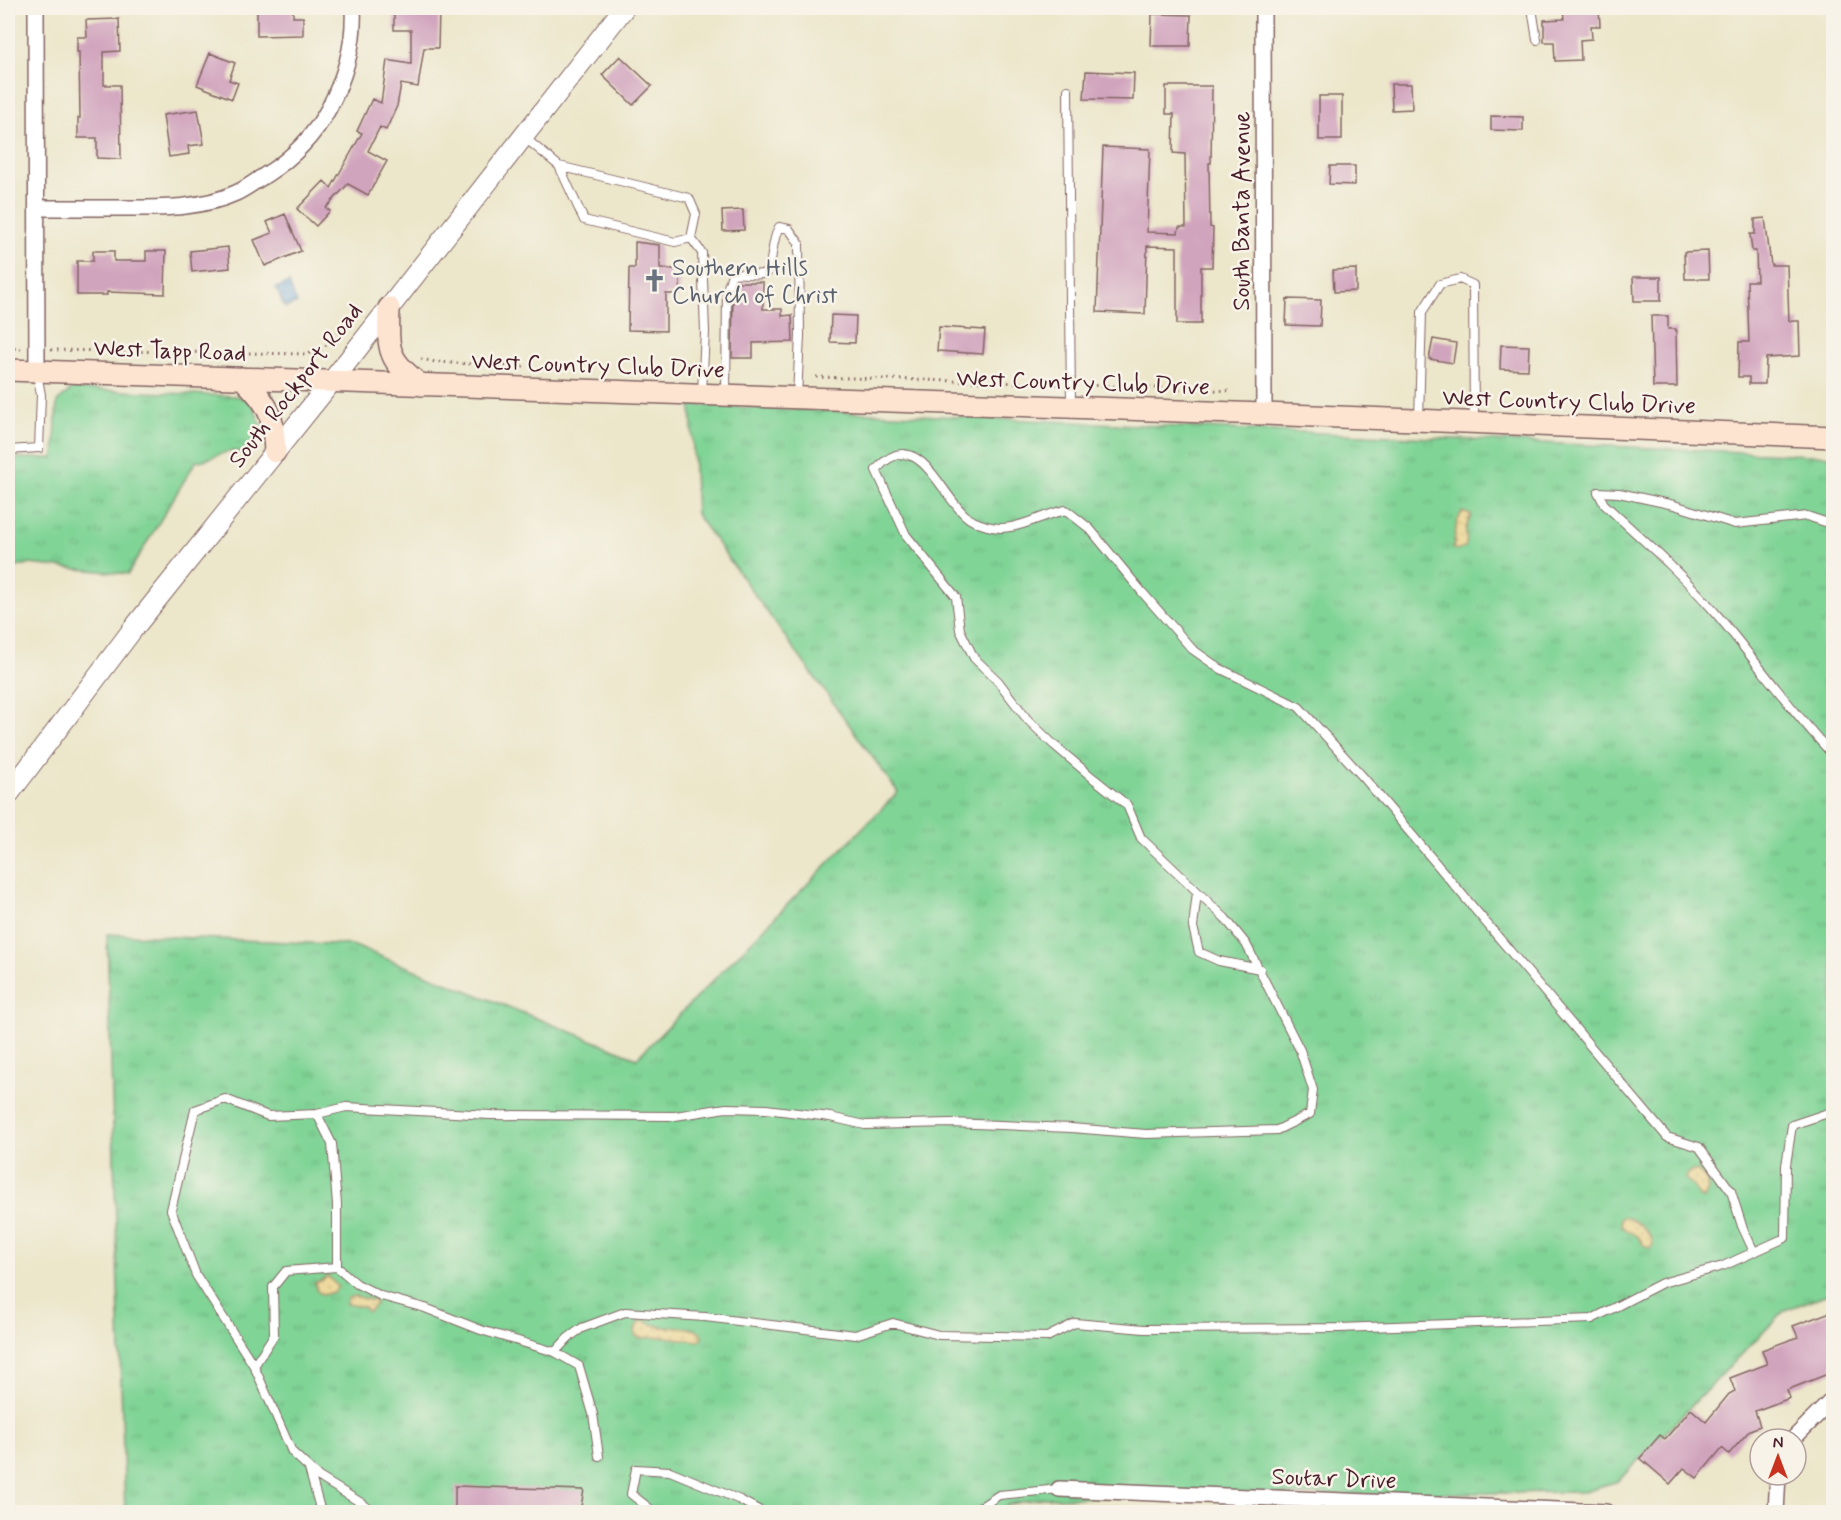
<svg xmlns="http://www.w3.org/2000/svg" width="1841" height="1520" font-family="Mynerve,sans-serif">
  <defs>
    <pattern id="grass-tufts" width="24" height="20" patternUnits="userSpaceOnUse" patternTransform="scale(1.5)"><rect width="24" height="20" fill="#80d496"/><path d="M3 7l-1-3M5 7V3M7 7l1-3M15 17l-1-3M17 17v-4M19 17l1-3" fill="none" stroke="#70b681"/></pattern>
    <pattern id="sand-dots" width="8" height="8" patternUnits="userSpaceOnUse" patternTransform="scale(1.5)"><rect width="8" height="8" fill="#eeda9e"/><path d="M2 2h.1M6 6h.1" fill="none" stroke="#cebb88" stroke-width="1.8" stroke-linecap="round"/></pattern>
    <pattern id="water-rules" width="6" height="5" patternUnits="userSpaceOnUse" patternTransform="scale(1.5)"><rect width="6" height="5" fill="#69a6db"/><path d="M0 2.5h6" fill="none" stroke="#5887b2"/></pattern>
  </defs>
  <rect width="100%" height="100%" fill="#f7f3e8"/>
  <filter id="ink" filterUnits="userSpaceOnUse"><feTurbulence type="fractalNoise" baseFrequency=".0167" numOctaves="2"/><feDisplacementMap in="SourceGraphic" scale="12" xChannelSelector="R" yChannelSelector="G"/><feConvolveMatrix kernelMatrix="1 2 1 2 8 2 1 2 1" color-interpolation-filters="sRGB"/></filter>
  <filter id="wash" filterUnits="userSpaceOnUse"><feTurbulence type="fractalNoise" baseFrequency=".008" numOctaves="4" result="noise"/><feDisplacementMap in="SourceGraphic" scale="24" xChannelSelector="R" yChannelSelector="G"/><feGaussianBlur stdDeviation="1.35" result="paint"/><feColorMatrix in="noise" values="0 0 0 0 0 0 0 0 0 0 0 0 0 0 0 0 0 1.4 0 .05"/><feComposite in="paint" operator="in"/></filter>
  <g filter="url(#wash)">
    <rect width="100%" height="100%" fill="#ece6ca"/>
    <path fill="url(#grass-tufts)" stroke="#657a60" stroke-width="1.5" d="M72 389 237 396 252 402 262 428 243 452C221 448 216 460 196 461L128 574 29 564 8 569V458H54L57 402Z
      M691 405 1833 456V1292L1785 1310 1618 1481 1581 1492 1041 1498 1007 1505 1006 1512H125L107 934 352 945 637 1058 898 792 696 514Z"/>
    <path fill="url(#sand-dots)" stroke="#9c7c64" stroke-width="1.5" d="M1462 512 1471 515C1470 520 1467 523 1466 528 1464 536 1469 540 1465 547L1456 550 1453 548 1457 522Z
      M1692 1171H1697L1706 1179 1708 1190 1704 1199 1700 1198 1691 1183 1685 1179 1687 1174Z
      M1624 1217C1635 1219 1651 1232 1653 1244L1650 1248 1644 1246C1637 1230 1630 1236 1621 1226V1218Z
      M328 1276 338 1287 333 1292 323 1295 317 1291 315 1283Z
      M354 1296 375 1301V1305L368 1312 363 1307 346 1304 348 1298Z
      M644 1321C650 1323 656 1326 663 1327 677 1328 689 1325 701 1333L703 1338 698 1341 665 1337 639 1338 635 1335V1330L639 1322Z"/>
    <path fill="url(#water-rules)" stroke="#5a6283" stroke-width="1.5" d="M289 283 297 303 285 308 276 288Z"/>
    <g id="blocks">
      <path fill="#d1a4be" d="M257 8H293V17H303V35L257 36Z
        M1563 8H1599L1600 26H1591L1592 39 1580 40 1581 60 1555 61 1554 42H1544V20L1564 19Z
        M394 10 439 11 438 48H424L418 87 401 84 397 106 386 130 380 127 368 151 387 161 368 195 348 184 326 208 330 211 316 226 297 209 324 181 331 188 362 133 357 131 372 99 381 103 387 60 411 64V30H394Z
        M1152 14 1191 15 1190 46H1151Z
        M119 19 120 51 104 52V85H120L121 159 97 158V138H78V118H80L79 52H77V37H87L86 20Z
        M210 53 235 63 229 80 238 83 232 99 197 85Z
        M620 56 652 86 633 105 602 75Z
        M1086 71 1134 73 1133 100 1084 99Z
        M1391 84H1411L1412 109 1392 110Z
        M1166 86H1212L1211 163H1209L1210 227 1213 228 1212 267H1201V324H1177V247L1147 246 1145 314 1097 312 1103 147 1150 149 1147 232 1178 233 1179 227H1186L1185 154 1173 153 1174 114H1166Z
        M1319 96H1342V140H1319Z
        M198 110 204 144 188 146 189 154 169 157 163 115Z
        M1491 116 1523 117V131L1491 130Z
        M1330 166H1355V185L1329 184Z
        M743 210 744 230 723 231 722 211Z
        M285 214 301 251 265 266 254 240 272 233 267 222Z
        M1765 218 1771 265H1787L1789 321H1799L1800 356 1766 358 1765 384H1749V377H1738L1739 342H1749L1747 281H1757L1756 251H1752L1750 234H1755V219Z
        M635 242 660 245V269H680V294H666V331L628 330 629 268H635Z
        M228 247 230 268 192 272 190 251Z
        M93 251H114V261H146V251H166L165 294 107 292V295H77V261H93Z
        M1708 251 1709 279H1685L1684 252Z
        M1356 269V291L1334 292 1333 270Z
        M1633 277H1661V301H1634Z
        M736 282H763V309H782V316L792 315 793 342 753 343V358H732L733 290Z
        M1287 299 1321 300 1320 326 1286 325Z
        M831 315 856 316 855 343 830 342Z
        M1651 316H1668V329H1676L1677 387H1653Z
        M939 327 985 330 983 354 937 351Z
        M1433 339 1456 343 1453 363 1429 359Z
        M1501 345 1529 346 1528 370 1500 369Z
        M1833 1311V1372L1787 1390 1790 1398 1755 1411 1760 1426 1750 1430 1729 1454 1722 1448 1697 1478 1684 1468 1670 1484 1640 1458 1660 1435 1665 1439 1691 1409 1706 1422 1729 1394 1735 1391 1730 1378 1767 1364 1762 1350 1798 1337 1793 1326Z
        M455 1486 584 1490 580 1512H455Z"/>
    </g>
  </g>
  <g filter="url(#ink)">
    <use href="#blocks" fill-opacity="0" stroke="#836563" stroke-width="1.5"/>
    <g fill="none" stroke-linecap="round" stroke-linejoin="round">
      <defs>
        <path id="service" d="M1532 8 1537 40
          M1068 90 1071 406
          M524 137 559 166 689 198 696 214 691 238 675 242 584 220 559 166
          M691 238 702 253 705 332 702 393
          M726 395 727 290 732 274C745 272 754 277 767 273 774 258 771 242 779 227L789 229 799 243 800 336 797 396
          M1419 419 1422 312 1440 284 1460 279 1473 285 1474 421
          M8 450 39 448 41 395 37 373
          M1834 525 1807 516 1735 524 1674 505 1619 493 1598 492 1604 504C1641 538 1680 572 1713 610 1754 658 1790 710 1834 756
          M1197 892 1193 927 1199 952 1219 961 1260 969
          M317 1114 332 1144 337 1204V1267
          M1754 1252 1785 1238 1786 1165 1792 1125 1834 1111
          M555 1352 568 1338 582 1328 625 1312 705 1317 855 1335 893 1323 939 1335 1047 1337 1075 1323 1144 1329 1339 1328 1592 1319 1662 1283 1723 1266 1754 1252 1742 1226 1731 1191 1699 1147 1667 1137 1364 778 1299 707 1219 668 1192 649 1142 592 1090 529 1066 510C1039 515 1014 534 987 526 980 524 971 521 966 516 939 493 917 423 876 470L906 535 956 597 960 630 974 658 998 681 1027 719 1054 745 1093 778 1127 805 1141 838 1225 918 1246 944 1300 1050 1313 1090 1310 1114 1277 1130 1146 1134 1071 1128 950 1123 865 1125 830 1117 766 1109 726 1108 675 1116 490 1115 346 1107 317 1114 268 1116 225 1099 195 1110 171 1210 196 1275 254 1366 274 1335 273 1287 286 1271 337 1267 357 1284 381 1296 425 1308 481 1330 555 1352 579 1366 593 1414 599 1456
          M254 1366 292 1452 319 1477 363 1504 372 1512
          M309 1469 321 1512
          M654 1512 631 1494 636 1469 670 1471 740 1500 762 1512
          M973 1512 999 1495 1059 1489"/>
        <path id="minor" d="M36 8 37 372
          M1263 8 1264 414
          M37 208C66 208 95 208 124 208 161 208 201 209 236 193 247 188 257 180 267 174 294 157 314 136 329 108 345 77 355 43 353 8
          M1793 1439 1834 1398
          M1059 1489 1606 1512
          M1776 1512 1778 1475"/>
        <path id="tertiary" d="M8 795 133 629 332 381 624 8"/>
        <path id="secondary" d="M389 308C388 349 386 359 421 385
          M8 370 1264 414 1834 437
          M242 378C270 405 273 414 275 452"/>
      </defs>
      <use href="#service" stroke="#836563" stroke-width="10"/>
      <use href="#minor" stroke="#836563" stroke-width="18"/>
      <use href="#tertiary" stroke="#836563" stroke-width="22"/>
      <use href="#secondary" stroke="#836563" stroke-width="24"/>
      <path stroke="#836563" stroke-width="3" stroke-dasharray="1.5 4.5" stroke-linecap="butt" d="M8 348 21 349
        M51 350 307 354C327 350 338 334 351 319
        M421 359 435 362 525 367
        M816 377 1058 384
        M1083 385 1232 391"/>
      <use href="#service" stroke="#fff" stroke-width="8"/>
      <use href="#minor" stroke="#fff" stroke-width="15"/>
      <use href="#tertiary" stroke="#fff" stroke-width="20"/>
      <use href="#secondary" stroke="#fde4d1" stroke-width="21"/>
    </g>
  </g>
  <defs>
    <symbol id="church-bare" viewBox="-9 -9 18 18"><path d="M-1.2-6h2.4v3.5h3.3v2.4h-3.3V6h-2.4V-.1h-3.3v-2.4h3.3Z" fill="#6b7280" stroke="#f7f3e8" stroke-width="2.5" paint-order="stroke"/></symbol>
  </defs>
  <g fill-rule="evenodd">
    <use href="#church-bare" x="638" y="264" width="33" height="33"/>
  </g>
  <g text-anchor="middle" stroke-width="5" stroke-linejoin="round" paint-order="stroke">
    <g font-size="24" fill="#4a1f2b" stroke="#f7f3e8">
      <text transform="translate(1241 211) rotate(-90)" y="8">South Banta Avenue</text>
      <text transform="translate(170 350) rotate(2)" y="8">West Tapp Road</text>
      <text transform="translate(598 365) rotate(2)" y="8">West Country Club Drive</text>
      <text transform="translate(1083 382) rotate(2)" y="8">West Country Club Drive</text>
      <text transform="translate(295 385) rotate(-52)" y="8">South Rockport Road</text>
      <text transform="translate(1569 401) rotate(2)" y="8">West Country Club Drive</text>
      <text transform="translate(1334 1478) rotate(2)" y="8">Soutar Drive</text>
    </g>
    <g font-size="24" fill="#5b616d" stroke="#f7f3e8" text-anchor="start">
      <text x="672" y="275">Southern Hills<tspan x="672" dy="28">Church of Christ</tspan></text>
    </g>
  </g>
  <rect width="1841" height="1520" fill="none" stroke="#f7f3e8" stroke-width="30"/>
  <g transform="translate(1778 1457)"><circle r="28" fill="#f7f3e8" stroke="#b29e9c" stroke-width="1.5"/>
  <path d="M0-4.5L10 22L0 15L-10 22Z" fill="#c8321e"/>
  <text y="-9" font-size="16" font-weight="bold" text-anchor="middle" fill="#4a1f2b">N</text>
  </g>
</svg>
